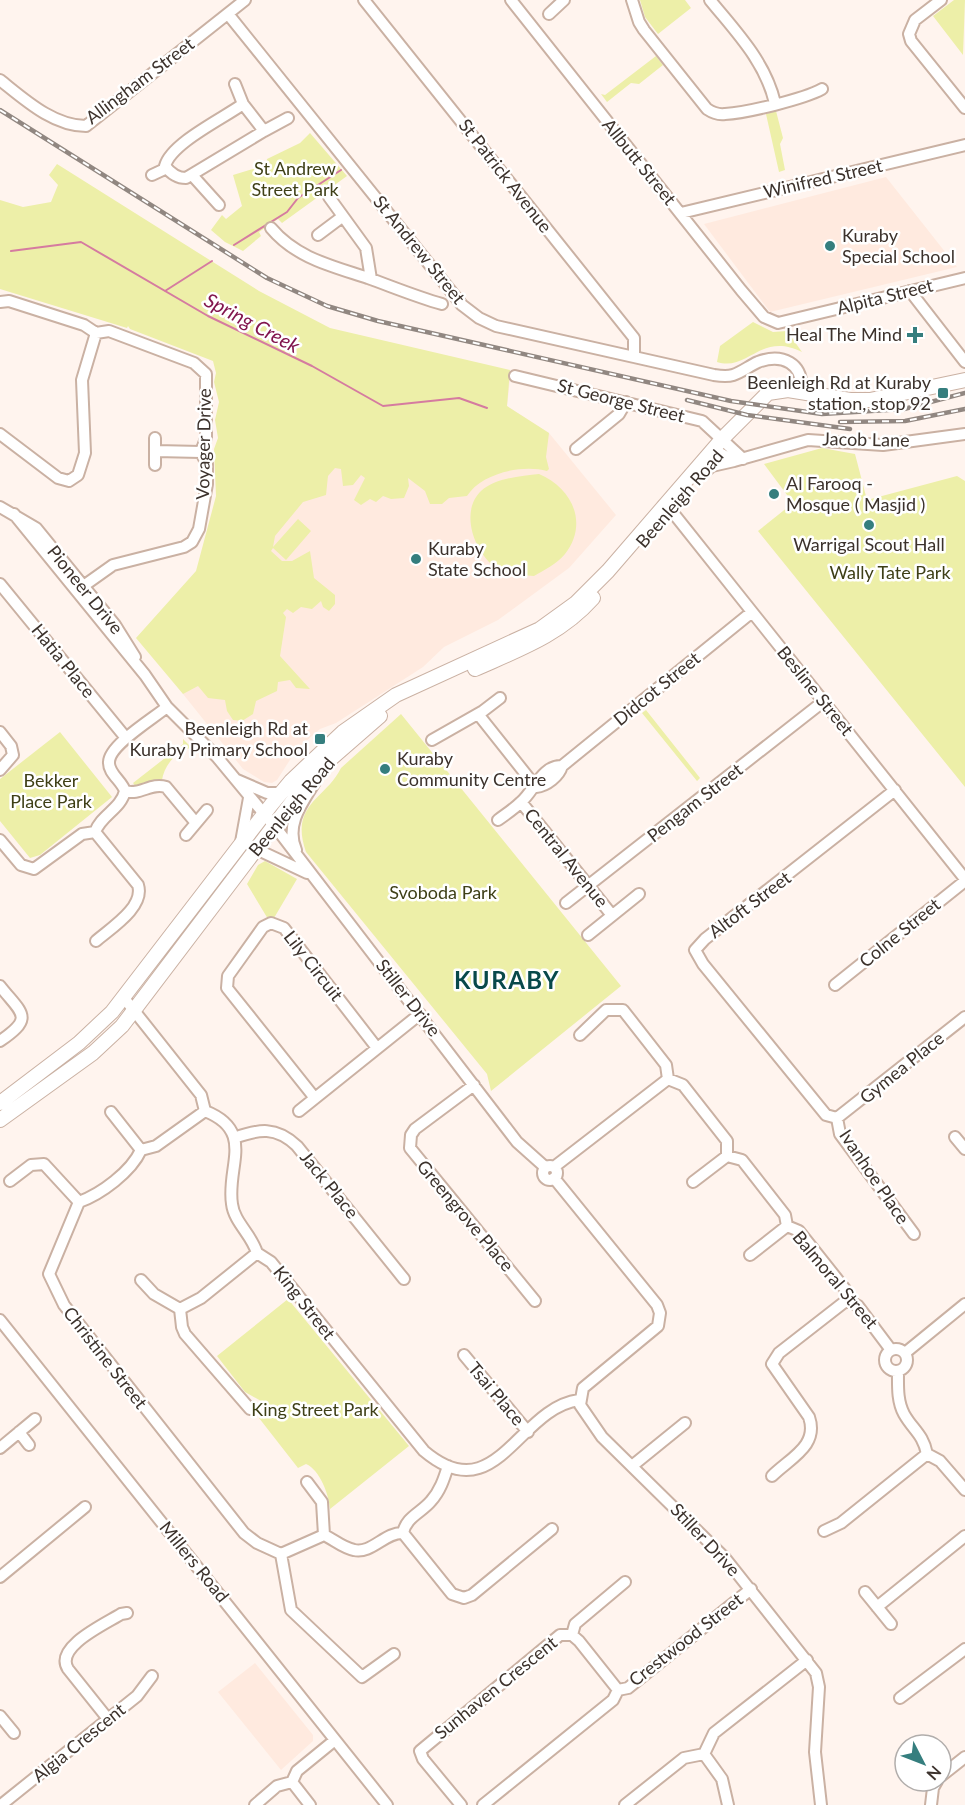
<svg xmlns="http://www.w3.org/2000/svg" width="965" height="1805" font-family="Lato,sans-serif">
  <rect width="100%" height="100%" fill="#fff4ee"/>
  <path fill="#ffeadf" d="M886 177 957 267 770 312 704 224Z
    M374 351 510 380 507 406 549 433 616 515 569 568 498 620 444 647 423 667 336 723 320 729 297 749 277 780 272 783 264 782 243 769 183 694 260 551Z
    M255 1663 313 1735V1741L281 1770 218 1692Z"/>
  <path fill="#edefa8" d="M640 0H685L691 8 658 34 645 17Z
    M954 0H965L963 55 933 16Z
    M656 56 663 65 639 84 631 83 607 102 601 94 605 95Z
    M776 111 783 138 780 144 785 170 779 172 766 114Z
    M310 133 347 176 282 223 278 219 259 232 261 236 243 251 225 242 211 230 222 215 226 219 242 206 233 175 266 165 267 159 300 143Z
    M57 164 259 291 330 328 510 370 507 406 549 433 546 457 549 469 547 471C523 464 481 473 467 496L449 498 442 504H430L425 491 408 478 409 486 404 498 391 499 383 496 376 502 370 499 361 505 354 500 365 478 361 475 353 485 343 486 341 469 335 468 328 476 326 495 303 502 275 536 273 547 298 519 311 531 286 560 273 548 271 551 282 561H292L310 551 314 578 335 595V604L329 611 323 607 321 601 312 609 301 607 293 613 287 609 283 613 286 617 280 656 310 689 296 688 290 680 278 682 277 691 256 701 253 714 242 721 233 720 227 711 225 700 208 698 198 686 183 694 136 638 196 571 216 496 214 449 218 438 215 420 219 402 214 382 216 373 213 361 130 329 128 326 127 328 0 289V200L23 207 51 202 58 185 49 175Z
    M753 322 773 332 787 331 802 352C761 331 748 372 717 362L720 346Z
    M822 448 855 454 867 500 957 476 965 481V787L758 531 793 503 764 464Z
    M539 474C572 488 589 523 565 554 557 564 544 570 534 576 523 575 511 575 501 571 476 558 458 513 481 491 495 478 521 476 539 474Z
    M646 710 700 778 697 781 642 713Z
    M401 714 621 986 491 1091 487 1074 306 852C289 804 326 799 341 768Z
    M60 732 112 797 40 855 30 858 0 821V779Z
    M183 739 192 748C177 749 164 766 162 780L152 781 137 788 133 783 183 744Z
    M265 861 297 879 274 918 268 919 247 884 258 865Z
    M288 1299 409 1446 330 1509C329 1495 320 1470 306 1464L298 1468 259 1418 263 1410 261 1401 245 1392 217 1356Z"/>
  <g fill="none" stroke-linecap="round" stroke-linejoin="round">
    <path stroke="#d57ba0" stroke-width="2" d="M234 245 287 212 298 198 341 170
      M11 251 81 242 208 316 312 366 383 406 459 398 487 408
      M165 291 212 261"/>
    <defs>
      <path id="minor" d="M364 0 634 338V357
        M511 0 741 290 764 317 778 323 965 278
        M632 0 639 22 644 30 707 109C713 113 718 115 725 114 746 113 804 99 822 89
        M710 0C736 32 765 61 775 103
        M941 0 915 20 909 34 911 41 965 108
        M228 14 462 305 479 318 496 326 714 375C720 376 727 377 733 375 742 372 749 366 758 362 782 353 804 363 801 391
        M549 14 564 0
        M0 80C24 99 53 126 86 126L245 0
        M235 84 243 104 264 131 288 118
        M243 104C224 118 171 143 165 166 171 174 177 178 186 178L264 131
        M152 175 167 168
        M192 175 219 205
        M329 197 366 248 371 279
        M681 213 965 145
        M271 228C296 258 332 266 368 278 393 287 417 297 442 304
        M318 235 342 217
        M910 291 965 362
        M0 302 9 301 84 325 96 333 109 331 194 363 206 374V438L201 452 207 464V484L199 529 192 542 184 547 113 565 82 587
        M515 376 702 421 743 459
        M0 434 58 478 69 481 78 475 85 453 82 380 96 333
        M155 438V465
        M576 449 619 414 626 402
        M156 451 201 452
        M720 453 734 461 808 440 883 445 965 434
        M703 473 712 466 734 461
        M663 506 674 514 965 879
        M0 507 36 528 115 625 135 657
        M14 514 145 675 167 707 217 757 280 833 517 1142 545 1167
        M0 584 126 738
        M478 714 536 787
        M0 732 11 746 13 755 0 770
        M432 740 483 711 500 698
        M237 780 267 793H280
        M536 787C547 786 559 776 562 766L752 612
        M125 791C140 796 151 782 166 787L196 823
        M521 802 611 914
        M498 820C506 814 514 809 521 802 534 791 542 765 562 766
        M95 832 138 885C145 907 111 928 96 941
        M186 835 207 810
        M0 840 21 865 34 869 82 834 95 832C101 815 121 809 125 791 122 781 108 773 109 762 109 745 154 718 167 707
        M241 842 249 798
        M256 849 307 873
        M296 850C285 825 302 803 315 782
        M566 903 824 701
        M588 935 639 894
        M835 985 965 881
        M0 986C22 1014 35 1017 0 1041
        M124 998 201 1095 205 1111C256 1131 226 1167 232 1204 234 1222 252 1235 257 1253L271 1262 424 1451C496 1512 518 1408 579 1400
        M580 1035 606 1010H623L666 1065 668 1079
        M474 1085 415 1129 411 1135 410 1148 535 1301
        M314 1097 227 988 228 976 263 927 271 923 284 928 377 1048
        M205 1111 156 1146 141 1150C131 1172 101 1194 79 1202L49 1274 64 1305 244 1533 257 1543 281 1554
        M299 1111 420 1014
        M111 1112 141 1150
        M837 1118 826 1115 703 964 695 950 705 939 895 790
        M837 1118 965 1017
        M837 1118 840 1134 914 1234
        M955 1137 965 1149
        M234 1138C259 1129 276 1126 297 1146L404 1279
        M543 1173a7 7 0 1 1 14 0a7 7 0 1 1-14 0Z
        M554 1167 668 1079 683 1085 727 1141V1156L742 1160 785 1215 787 1226 799 1231 845 1289 847 1300 858 1306 891 1350
        M554 1178 657 1305 660 1313 658 1326 583 1388 580 1405 602 1437 725 1558 816 1673 819 1687 815 1752 821 1805
        M10 1181 31 1165 44 1164 79 1202
        M693 1182 727 1156
        M750 1255 787 1226
        M141 1280 154 1294 180 1309 201 1298 257 1253
        M180 1309 182 1327 185 1334 250 1409
        M0 1320 387 1805
        M885 1360a11 11 0 1 1 22 0a11 11 0 1 1-22 0Z
        M905 1353 965 1304
        M464 1355 528 1432
        M898 1371C898 1386 897 1401 904 1414 913 1430 923 1434 927 1454L940 1461 965 1490
        M19 1432 29 1445
        M0 1448 35 1419
        M632 1466 685 1423
        M772 1476C790 1458 819 1446 809 1417L772 1364 779 1353 847 1300
        M307 1482 322 1502 324 1535
        M824 1531 841 1523 927 1454
        M403 1533 452 1594 464 1598 472 1595 552 1529
        M281 1554 324 1535C333 1539 343 1548 354 1550 372 1554 385 1532 403 1533 406 1517 421 1513 431 1501 440 1491 444 1479 448 1466
        M281 1554 291 1610 362 1677 394 1654
        M0 1577 85 1507
        M865 1592 891 1624
        M877 1607 965 1536
        M572 1635 575 1624 625 1582
        M900 1698 965 1649
        M0 1716 14 1733
        M108 1719 68 1669C54 1647 105 1624 121 1614L127 1613
        M704 1754 722 1779 728 1805
        M941 1776 965 1757
        M292 1782 310 1805
        M1 1805 137 1696 152 1676
        M255 1805 277 1786 292 1782 297 1771 335 1740
        M461 1805 423 1759 420 1751 560 1635H572L579 1641 618 1690
        M483 1805 613 1700 618 1690 628 1688 751 1589
        M625 1805 684 1758 704 1754 714 1733 807 1660
        M931 1805 933 1788 937 1781"/>
      <path id="major" d="M475 669C520 649 560 635 593 598
        M0 1103 79 1043 112 1012 271 805 291 781 343 732 396 695 540 629 576 603 608 571 723 438 768 393 788 390 850 400H870L965 380
        M0 1120 93 1053 122 1026 298 794 326 763 380 716"/>
    </defs>
    <use href="#minor" stroke="#cab1a3" stroke-width="14"/>
    <use href="#major" stroke="#cab1a3" stroke-width="16"/>
    <use href="#minor" stroke="#fff" stroke-width="10"/>
    <use href="#major" stroke="#fff" stroke-width="14"/>
    <defs>
      <path id="rail" d="M0 110 267 278 327 306 378 321 731 401 822 414 904 409 965 393
        M687 400 747 415 850 429
        M840 422 905 421 965 409"/>
    </defs>
    <use href="#rail" stroke="#918781" stroke-width="4.5"/>
    <use href="#rail" stroke="#fff" stroke-width="2" stroke-dasharray="7" stroke-linecap="butt"/>
  </g>
  <g fill="#357e7e" stroke="#fff" stroke-width="2">
    <circle cx="830" cy="246" r="6"/>
    <path d="M912 326h6v6h6v6h-6v6h-6v-6h-6v-6h6z"/>
    <rect x="937" y="387" width="12" height="12" rx="3"/>
    <circle cx="774" cy="494" r="6"/>
    <circle cx="869" cy="525" r="6"/>
    <circle cx="416" cy="559" r="6"/>
    <rect x="314" y="733" width="12" height="12" rx="3"/>
    <circle cx="385" cy="769" r="6"/>
  </g>
  <g text-anchor="middle" stroke-width="5" stroke-linejoin="round" paint-order="stroke">
    <g font-size="18" fill="#3c322c" stroke="#fff">
      <text transform="translate(140 81) rotate(-37)" y="6">Allingham Street</text>
      <text transform="translate(639 162) rotate(51)" y="6">Allbutt Street</text>
      <text transform="translate(505 176) rotate(52)" y="6">St Patrick Avenue</text>
      <text transform="translate(823 179) rotate(-13)" y="6">Winifred Street</text>
      <text transform="translate(419 250) rotate(51)" y="6">St Andrew Street</text>
      <text transform="translate(885 297) rotate(-14)" y="6">Alpita Street</text>
      <text transform="translate(621 401) rotate(14)" y="6">St George Street</text>
      <text transform="translate(866 440) rotate(1)" y="6">Jacob Lane</text>
      <text transform="translate(204 444) rotate(-89)" y="6">Voyager Drive</text>
      <text transform="translate(680 499) rotate(-49)" y="6">Beenleigh Road</text>
      <text transform="translate(85 590) rotate(51)" y="6">Pioneer Drive</text>
      <text transform="translate(63 661) rotate(51)" y="6">Hatia Place</text>
      <text transform="translate(657 689) rotate(-39)" y="6">Didcot Street</text>
      <text transform="translate(815 691) rotate(51)" y="6">Besline Street</text>
      <text transform="translate(695 803) rotate(-38)" y="6">Pengam Street</text>
      <text transform="translate(292 807) rotate(-50)" y="6">Beenleigh Road</text>
      <text transform="translate(566 858) rotate(51)" y="6">Central Avenue</text>
      <text transform="translate(750 905) rotate(-37)" y="6">Altoft Street</text>
      <text transform="translate(900 933) rotate(-39)" y="6">Colne Street</text>
      <text transform="translate(313 966) rotate(52)" y="6">Lily Circuit</text>
      <text transform="translate(408 998) rotate(52)" y="6">Stiller Drive</text>
      <text transform="translate(902 1068) rotate(-39)" y="6">Gymea Place</text>
      <text transform="translate(874 1177) rotate(56)" y="6">Ivanhoe Place</text>
      <text transform="translate(329 1185) rotate(51)" y="6">Jack Place</text>
      <text transform="translate(465 1216) rotate(50)" y="6">Greengrove Place</text>
      <text transform="translate(835 1280) rotate(50)" y="6">Balmoral Street</text>
      <text transform="translate(304 1303) rotate(52)" y="6">King Street</text>
      <text transform="translate(105 1358) rotate(52)" y="6">Christine Street</text>
      <text transform="translate(496 1394) rotate(50)" y="6">Tsai Place</text>
      <text transform="translate(705 1540) rotate(47)" y="6">Stiller Drive</text>
      <text transform="translate(194 1562) rotate(51)" y="6">Millers Road</text>
      <text transform="translate(686 1640) rotate(-38)" y="6">Crestwood Street</text>
      <text transform="translate(496 1688) rotate(-39)" y="6">Sunhaven Crescent</text>
      <text transform="translate(79 1743) rotate(-39)" y="6">Algia Crescent</text>
    </g>
    <g font-size="18" fill="#3e3f16" stroke="#fff">
      <text x="295" y="175">St Andrew<tspan x="295" dy="21">Street Park</tspan></text>
      <text x="890" y="579">Wally Tate Park</text>
      <text x="51" y="787">Bekker<tspan x="51" dy="21">Place Park</tspan></text>
      <text x="443" y="899">Svoboda Park</text>
      <text x="315" y="1416">King Street Park</text>
    </g>
    <g font-size="18" fill="#3c322c" stroke="#fff" text-anchor="start">
      <text x="842" y="242">Kuraby<tspan x="842" dy="21">Special School</tspan></text>
      <text x="902" y="341" text-anchor="end">Heal The Mind</text>
      <text x="931" y="389" text-anchor="end">Beenleigh Rd at Kuraby<tspan x="931" dy="21">station, stop 92</tspan></text>
      <text x="786" y="490">Al Farooq -<tspan x="786" dy="21">Mosque ( Masjid )</tspan></text>
      <text x="869" y="551" text-anchor="middle">Warrigal Scout Hall</text>
      <text x="428" y="555">Kuraby<tspan x="428" dy="21">State School</tspan></text>
      <text x="308" y="735" text-anchor="end">Beenleigh Rd at<tspan x="308" dy="21">Kuraby Primary School</tspan></text>
      <text x="397" y="765">Kuraby<tspan x="397" dy="21">Community Centre</tspan></text>
    </g>
    <g font-size="20" font-style="italic" fill="#82164e" stroke="#fff">
      <text transform="translate(252 323) rotate(28)" y="7">Spring Creek</text>
    </g>
    <g font-size="24" font-weight="bold" letter-spacing="1.5" fill="#08494a" stroke="#fff">
      <text x="507" y="989">KURABY</text>
    </g>
  </g>
  <g transform="translate(923 1763) rotate(132)"><circle r="28" fill="#ffffff" stroke="#b1adab" stroke-width="1.5"/>
  <path d="M0-4.5L10 22L0 15L-10 22Z" fill="#357e7e"/>
  <text y="-9" font-size="16" font-weight="bold" text-anchor="middle" fill="#3c322c">N</text>
  </g>
</svg>
